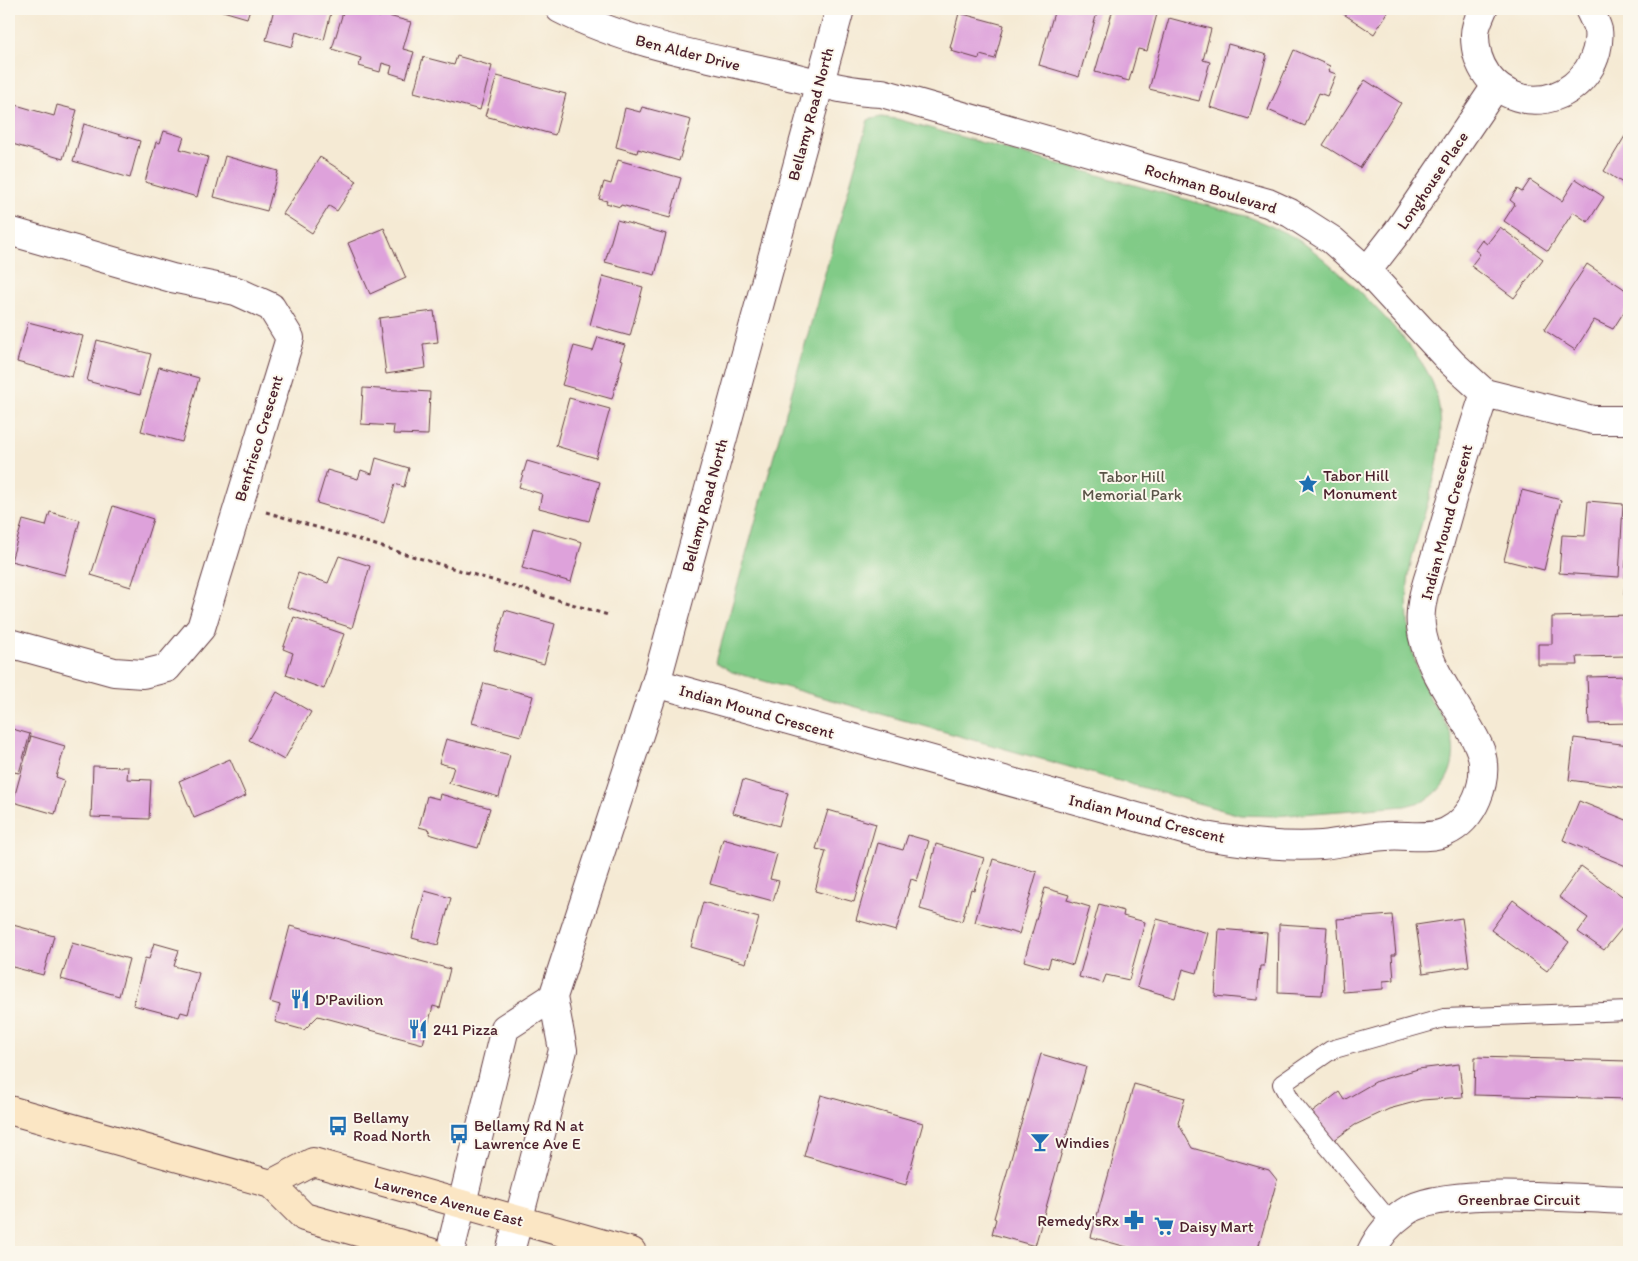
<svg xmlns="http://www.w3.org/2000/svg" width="1638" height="1261" font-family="Itim,sans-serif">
  <rect width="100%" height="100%" fill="#fbf7ec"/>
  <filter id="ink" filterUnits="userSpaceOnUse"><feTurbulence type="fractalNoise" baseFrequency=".02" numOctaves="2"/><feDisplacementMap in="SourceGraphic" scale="10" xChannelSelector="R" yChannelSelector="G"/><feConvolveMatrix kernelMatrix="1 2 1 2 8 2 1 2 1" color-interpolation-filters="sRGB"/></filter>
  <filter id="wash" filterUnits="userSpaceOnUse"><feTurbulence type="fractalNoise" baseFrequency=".0096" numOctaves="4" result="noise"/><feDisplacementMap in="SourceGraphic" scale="20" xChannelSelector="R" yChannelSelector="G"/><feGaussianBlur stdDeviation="1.12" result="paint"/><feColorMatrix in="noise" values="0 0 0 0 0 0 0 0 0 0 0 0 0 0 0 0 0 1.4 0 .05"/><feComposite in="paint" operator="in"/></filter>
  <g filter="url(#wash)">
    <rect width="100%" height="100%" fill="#f5ead4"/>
    <path fill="#81cb87" stroke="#667559" d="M881 117 897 119 1249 217C1268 225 1289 233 1306 245 1340 270 1419 345 1433 384 1456 446 1422 508 1410 568 1406 590 1407 611 1409 632 1411 653 1419 675 1428 694 1434 707 1445 719 1450 733 1460 758 1448 789 1424 801 1418 803 1411 804 1405 806L1275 816 1240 815 732 672 716 662 868 120Z"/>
    <g id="blocks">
      <path fill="#dea2db" d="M216 9H250L247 18Z
        M274 9H332L324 40 296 32 292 47 266 40Z
        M344 9H352L380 17 381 14 411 22 403 49 414 52 406 78 390 73 392 66 382 63 380 72 359 66 361 58 332 49Z
        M1055 9H1098L1079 77 1039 65Z
        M1113 9H1139L1157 14 1147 51 1138 49 1129 81 1095 72Z
        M1336 9H1390L1374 34Z
        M959 13 1004 25 995 59 980 55 979 59 951 51 952 48H950Z
        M1169 18 1211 29 1203 60 1210 62 1199 101 1149 89Z
        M1228 44 1267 55 1249 119 1210 107Z
        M1294 50 1330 66 1328 71 1336 74 1327 96 1319 93 1305 126 1268 110Z
        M457 56 492 66 480 110 414 92 423 57 454 65Z
        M497 76 566 94 555 135 485 116Z
        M1365 80 1401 103 1360 168 1323 145Z
        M16 105 54 116 57 105 77 110 63 159 9 143V130Z
        M642 107 691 120 679 161 638 149 637 153 616 147 625 108 640 112Z
        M84 124 140 141 130 178 73 161Z
        M164 131 184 137 180 149 208 157 197 197 145 182 156 142 160 143Z
        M1625 136 1629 139V187L1604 171Z
        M225 156 278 171 267 211 214 197Z
        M320 157 357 181 337 211 329 206 312 233 283 214Z
        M618 160 681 178 670 218 621 205 620 207 606 203 607 201 599 199 604 182 611 184Z
        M1576 179 1604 197 1588 222 1573 212 1548 251 1504 221 1515 204 1510 200 1517 189 1522 192 1530 180 1562 201Z
        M617 220 666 234 655 275 605 262Z
        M1500 227 1543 259 1514 298 1471 266 1480 254 1475 250 1482 240 1487 244Z
        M384 228 406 278 370 294 348 243Z
        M1587 264 1623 288 1629 294V304L1613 329 1594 320 1575 350 1544 330Z
        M603 276 643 287 630 336 590 325Z
        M434 311 438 342 423 344 426 368 386 374 379 318Z
        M28 322 83 336 72 377 17 362Z
        M598 337 625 345 620 359 623 360 612 399 562 385 574 346 593 351Z
        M97 340 151 354 140 395 87 381Z
        M159 367 199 378 182 442 141 431Z
        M363 388 430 392 428 435 393 434 394 426 361 424Z
        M569 398 610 409 596 458 556 446Z
        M376 458 409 468 404 487 395 484 384 523 317 503 327 470 358 479 361 470 372 474Z
        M527 461 600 482 589 521 539 508 542 494 519 487Z
        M1522 490 1561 500 1544 570 1504 560Z
        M1588 501 1623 504 1619 577 1559 573 1562 535 1585 536Z
        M113 506 153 519 131 587 91 575Z
        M50 512 80 520 65 575 11 561 23 520 46 526Z
        M9 516 15 518 9 540Z
        M533 528 582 542 571 582 522 568Z
        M339 556 370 566 352 628 287 607 298 573 328 583Z
        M1626 560H1629V594L1624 595Z
        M505 610 555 624 544 664 494 650Z
        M1629 615V656L1577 657 1578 665H1538V644H1552V617Z
        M294 617 344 634 324 689 286 675 293 653 283 649Z
        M1629 676V723L1589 724 1587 677Z
        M484 683 533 696 521 736 472 723Z
        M277 692 311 712 284 760 249 740Z
        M9 728 30 734 19 773 14 772 11 782 9 781Z
        M31 736 65 746 56 777 64 780 55 814 13 802Z
        M1574 738 1629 745V788L1569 780Z
        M446 739 510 755 499 797 449 783 454 767 439 763Z
        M230 759 246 796 194 818 179 781Z
        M93 766 128 767 127 779 151 780 149 819 91 817Z
        M743 780 788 793 779 826 733 813Z
        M440 794 490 808 478 848 429 834 430 830 419 827 427 796 439 799Z
        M1579 801 1629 821V859L1626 866 1563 840Z
        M828 810 876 824 854 902 815 891 826 851 816 849Z
        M908 835 929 841 917 881 911 879 896 931 856 920 878 843 903 850Z
        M723 839 777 854 770 879 779 881 773 901 710 884Z
        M936 844 984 858 974 890 971 889 962 921 920 909Z
        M993 859 1037 872 1019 934 975 922Z
        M1581 866 1629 901V920L1604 950 1578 932 1588 918 1559 897Z
        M1045 888 1069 895 1067 900 1090 907 1073 965 1051 958 1048 968 1024 961Z
        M425 891 451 898 438 945 412 938Z
        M1513 900 1569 942 1547 971 1491 930Z
        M703 902 759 918 746 963 691 947Z
        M1099 904 1124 911 1123 916 1145 922 1129 980 1106 975 1103 983 1079 977Z
        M1392 915 1396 955H1392L1394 980 1383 981V989L1343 992 1337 919Z
        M1462 918 1469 966 1423 973 1416 925Z
        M1157 919 1208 933 1197 973 1183 969 1175 998 1137 987Z
        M9 924 54 936 43 975 9 966Z
        M1279 924 1327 927 1322 995 1278 993Z
        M290 926 450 969 440 1008 433 1006 423 1044 318 1016 304 1030 275 1022 280 1005 270 1002Z
        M1219 929 1267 933 1264 966H1260L1257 1000 1215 996Z
        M72 943 129 959 119 996 61 979Z
        M154 943 179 950 174 966 199 973 188 1014 181 1012 179 1017 133 1005 145 958 149 959Z
        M1041 1054 1086 1067 1035 1246 992 1234 996 1219 994 1218Z
        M1475 1057 1629 1061V1099L1474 1095Z
        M1459 1064 1463 1097 1422 1100 1389 1109 1355 1125 1330 1143 1309 1115 1339 1092 1344 1100 1377 1081 1418 1069Z
        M1134 1084 1185 1098 1178 1123 1192 1148 1269 1170 1277 1180 1257 1252H1157L1142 1248 1141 1251 1091 1237Z
        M821 1095 923 1123 906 1185 804 1156Z"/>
    </g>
  </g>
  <g filter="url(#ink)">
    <use href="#blocks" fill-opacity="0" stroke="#643d44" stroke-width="1"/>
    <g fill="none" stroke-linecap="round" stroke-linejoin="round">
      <defs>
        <path id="service" d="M1392 1224 1293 1104 1282 1084 1331 1050 1444 1018 1629 1011"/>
        <path id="minor" d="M560 9C626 43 702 56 773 72 808 80 845 92 882 93L1268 203 1290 213 1332 240 1367 271 1452 363 1485 393 1593 420H1629
          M1483 9C1480 16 1475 26 1475 34 1474 100 1551 124 1588 70 1595 60 1600 43 1598 30 1596 23 1592 15 1589 9
          M9 231 172 278 236 291 271 307 290 338 201 628 167 668 143 674 114 672 9 643
          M1367 271 1398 231 1496 86
          M656 683 1205 836C1243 842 1283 848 1322 845 1343 843 1364 837 1386 836 1404 834 1428 840 1446 832 1474 819 1489 782 1481 752 1477 740 1470 729 1463 718 1446 689 1425 660 1421 626 1418 600 1432 569 1439 545 1453 494 1468 443 1485 393"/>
        <path id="tertiary" d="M450 1252 505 1028 553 997
          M510 1252 563 1050 553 997 656 683 840 9
          M1371 1252C1378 1237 1391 1222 1405 1212 1444 1185 1579 1199 1629 1200"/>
        <path id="secondary" d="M9 1110 271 1184 304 1217 430 1252
          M271 1184 313 1162 632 1252"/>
      </defs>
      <use href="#service" stroke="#643d44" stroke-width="20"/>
      <use href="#minor" stroke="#643d44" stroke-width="30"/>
      <use href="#tertiary" stroke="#643d44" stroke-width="30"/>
      <use href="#secondary" stroke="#643d44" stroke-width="30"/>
      <path stroke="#643d44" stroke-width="3" stroke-dasharray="4 4" stroke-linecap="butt" d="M266 512 608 615"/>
      <use href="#service" stroke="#fff" stroke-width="18"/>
      <use href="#minor" stroke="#fff" stroke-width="28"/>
      <use href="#tertiary" stroke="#fff" stroke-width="28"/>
      <use href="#secondary" stroke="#fbe6c4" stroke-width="28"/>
    </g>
  </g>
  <defs>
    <symbol id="sight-bare" viewBox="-9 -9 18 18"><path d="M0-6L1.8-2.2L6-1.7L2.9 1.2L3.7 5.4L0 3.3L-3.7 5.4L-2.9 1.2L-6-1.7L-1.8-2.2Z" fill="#1f6fb2" stroke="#fbf7ec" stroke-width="2.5" paint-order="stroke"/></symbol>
    <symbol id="restaurant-bare" viewBox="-9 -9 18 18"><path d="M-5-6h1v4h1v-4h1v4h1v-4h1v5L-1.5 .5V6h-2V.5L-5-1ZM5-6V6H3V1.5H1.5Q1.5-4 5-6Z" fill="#1f6fb2" stroke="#fbf7ec" stroke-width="2.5" paint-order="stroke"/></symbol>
    <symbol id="bus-bare" viewBox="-9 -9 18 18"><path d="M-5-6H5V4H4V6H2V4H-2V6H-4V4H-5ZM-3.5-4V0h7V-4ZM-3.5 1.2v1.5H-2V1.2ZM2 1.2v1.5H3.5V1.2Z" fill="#1f6fb2" stroke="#fbf7ec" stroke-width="2.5" paint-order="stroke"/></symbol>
    <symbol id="bar-bare" viewBox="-9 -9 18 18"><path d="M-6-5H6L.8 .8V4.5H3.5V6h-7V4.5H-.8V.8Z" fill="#1f6fb2" stroke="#fbf7ec" stroke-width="2.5" paint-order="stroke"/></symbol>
    <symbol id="pharmacy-bare" viewBox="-9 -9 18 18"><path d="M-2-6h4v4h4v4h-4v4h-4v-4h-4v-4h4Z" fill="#1f6fb2" stroke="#fbf7ec" stroke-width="2.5" paint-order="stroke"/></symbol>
    <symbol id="supermarket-bare" viewBox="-9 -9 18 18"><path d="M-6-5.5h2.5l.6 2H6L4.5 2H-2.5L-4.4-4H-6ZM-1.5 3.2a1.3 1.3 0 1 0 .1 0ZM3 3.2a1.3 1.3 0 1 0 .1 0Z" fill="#1f6fb2" stroke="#fbf7ec" stroke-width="2.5" paint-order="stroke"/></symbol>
  </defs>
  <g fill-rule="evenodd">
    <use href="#sight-bare" x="1294" y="470" width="28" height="28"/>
    <use href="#restaurant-bare" x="286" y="985" width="28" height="28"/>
    <use href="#restaurant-bare" x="404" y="1015" width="28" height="28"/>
    <use href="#bus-bare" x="324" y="1112" width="28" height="28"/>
    <use href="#bus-bare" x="445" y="1120" width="28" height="28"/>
    <use href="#bar-bare" x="1026" y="1128" width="28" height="28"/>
    <use href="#pharmacy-bare" x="1120" y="1206" width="28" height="28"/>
    <use href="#supermarket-bare" x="1150" y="1212" width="28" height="28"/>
  </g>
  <g text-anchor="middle" stroke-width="4" stroke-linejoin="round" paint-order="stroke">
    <g font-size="16" fill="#4a1f2b" stroke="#fbf7ec">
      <text transform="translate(688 52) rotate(14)" y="6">Ben Alder Drive</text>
      <text transform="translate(810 114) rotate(-75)" y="6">Bellamy Road North</text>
      <text transform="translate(1432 180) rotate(-56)" y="6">Longhouse Place</text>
      <text transform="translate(1211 188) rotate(17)" y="6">Rochman Boulevard</text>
      <text transform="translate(258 438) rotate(-73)" y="6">Benfrisco Crescent</text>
      <text transform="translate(704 505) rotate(-75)" y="6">Bellamy Road North</text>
      <text transform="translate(1446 522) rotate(-75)" y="6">Indian Mound Crescent</text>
      <text transform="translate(757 711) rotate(16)" y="6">Indian Mound Crescent</text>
      <text transform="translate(1147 818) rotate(14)" y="6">Indian Mound Crescent</text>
      <text x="1519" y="1205">Greenbrae Circuit</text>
      <text transform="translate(449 1201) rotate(15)" y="6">Lawrence Avenue East</text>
    </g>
    <g font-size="16" fill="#4a1f2b" stroke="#fbf7ec" text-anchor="start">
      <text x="1323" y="481">Tabor Hill<tspan x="1323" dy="18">Monument</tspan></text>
      <text x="315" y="1005">D'Pavilion</text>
      <text x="433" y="1035">241 Pizza</text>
      <text x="353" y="1123">Bellamy<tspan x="353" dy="18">Road North</tspan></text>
      <text x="474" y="1131">Bellamy Rd N at<tspan x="474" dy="18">Lawrence Ave E</tspan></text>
      <text x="1055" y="1148">Windies</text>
      <text x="1119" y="1226" text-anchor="end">Remedy'sRx</text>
      <text x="1179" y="1232">Daisy Mart</text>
    </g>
    <g font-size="16" fill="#5a5347" stroke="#fbf7ec">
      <text x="1132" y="482">Tabor Hill<tspan x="1132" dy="18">Memorial Park</tspan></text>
    </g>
  </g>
  <rect width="1638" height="1261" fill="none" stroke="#fbf7ec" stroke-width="30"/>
</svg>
